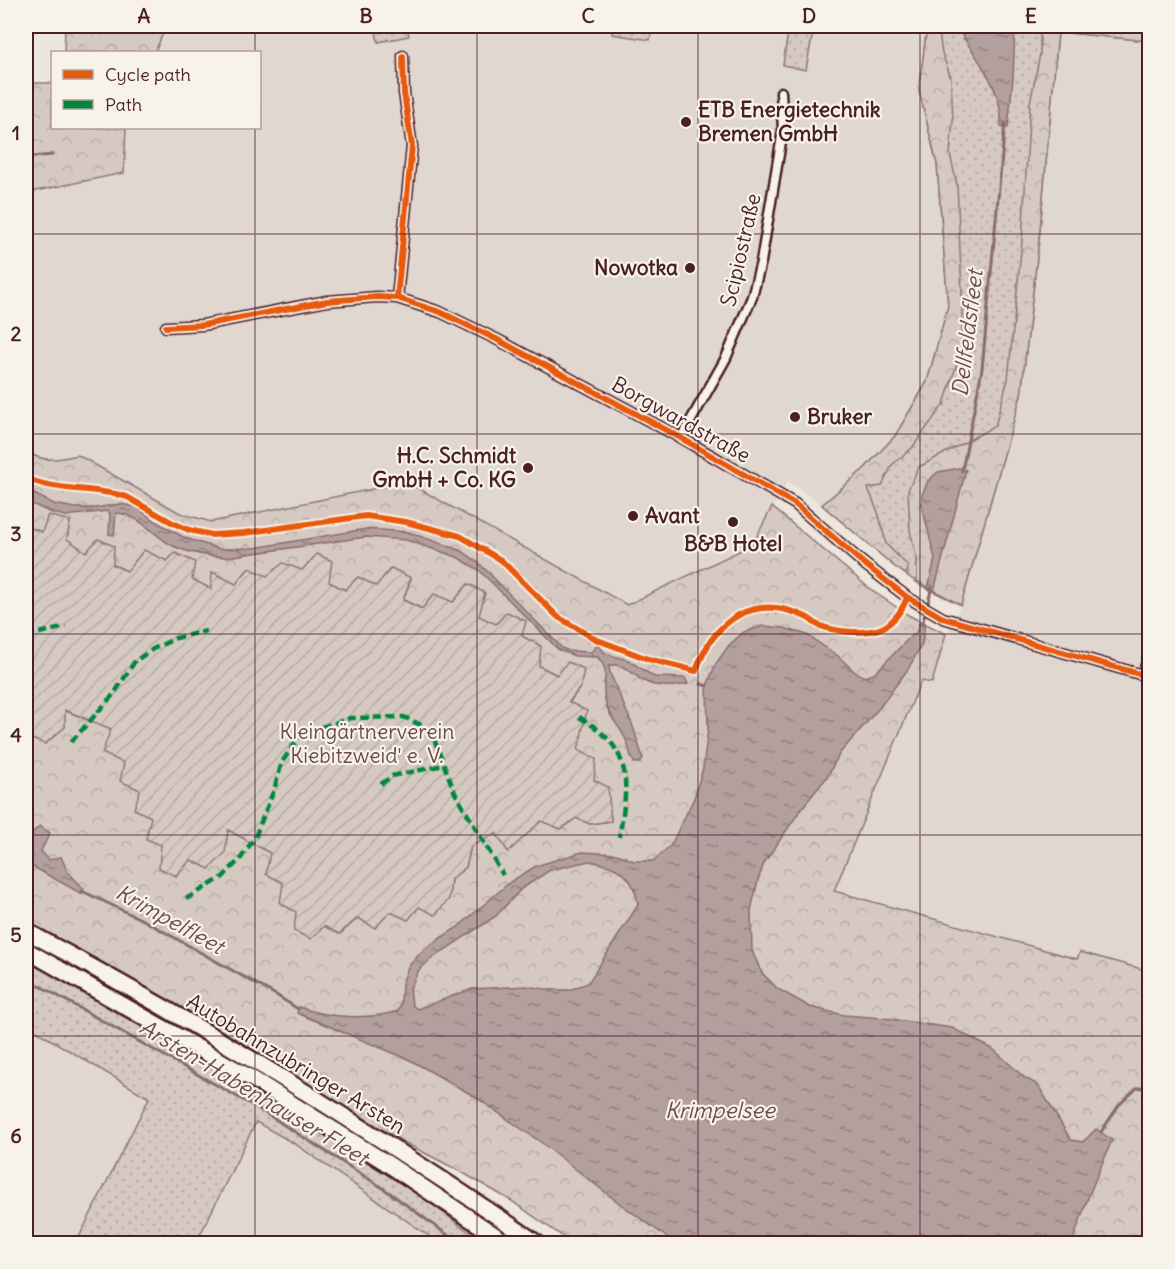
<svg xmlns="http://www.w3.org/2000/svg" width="1175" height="1269" font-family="Delius,sans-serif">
  <defs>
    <pattern id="grass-dots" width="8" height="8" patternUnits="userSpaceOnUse" patternTransform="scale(1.5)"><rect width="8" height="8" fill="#d5c9c2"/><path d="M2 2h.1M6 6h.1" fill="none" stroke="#b8aca7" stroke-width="1.8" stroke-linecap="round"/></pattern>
    <pattern id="forest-crowns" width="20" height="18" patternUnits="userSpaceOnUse" patternTransform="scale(1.5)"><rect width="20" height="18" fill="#d5c9c2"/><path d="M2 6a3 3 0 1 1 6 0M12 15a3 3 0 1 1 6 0" fill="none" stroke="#b8aca7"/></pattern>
    <pattern id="garden-furrows" width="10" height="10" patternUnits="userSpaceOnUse" patternTransform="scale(1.5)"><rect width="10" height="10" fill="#d5c9c2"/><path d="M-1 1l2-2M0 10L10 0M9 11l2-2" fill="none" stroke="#b8aca7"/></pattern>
    <pattern id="water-ripples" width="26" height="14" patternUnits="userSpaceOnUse" patternTransform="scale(1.5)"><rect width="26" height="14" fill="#b39f9d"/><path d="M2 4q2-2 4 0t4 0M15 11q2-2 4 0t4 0" fill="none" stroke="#948180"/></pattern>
  </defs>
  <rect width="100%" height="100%" fill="#ece6dd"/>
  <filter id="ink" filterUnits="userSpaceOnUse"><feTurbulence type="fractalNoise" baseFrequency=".0167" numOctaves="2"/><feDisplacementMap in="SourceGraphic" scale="12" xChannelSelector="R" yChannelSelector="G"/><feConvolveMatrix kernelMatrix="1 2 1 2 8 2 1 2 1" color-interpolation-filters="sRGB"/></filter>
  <g filter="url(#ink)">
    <path fill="#e0d7d0" d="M166 26H375L379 42 408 36 407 26H789L783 65 806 69 814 26H927L919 90 937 164 948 306 927 382 895 436 864 469 822 505 788 481 752 545 627 605 407 482 211 522 180 513 78 455 54 460 38 459 29 453 26 435V193L123 173 126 128H260V52H155Z
      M1058 31 1149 41V971L1080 952 1078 959 834 891 922 680 932 683 946 634 961 605 1039 240Z
      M26 1025 149 1098 76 1243H26Z
      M255 1122 295 1144 439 1243 196 1244Z"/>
    <path fill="url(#grass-dots)" stroke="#907476" stroke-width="1.5" d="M375 26H407L409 36 378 42Z
      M612 26H652L650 40 612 34Z
      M789 26H814L806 70 783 65Z
      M927 26H1149V41L1058 32 1039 240 1021 395 961 605 922 586 895 567 822 505 864 469 895 436 927 382 948 306 937 164 919 90Z
      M26 960 266 1099 415 1192 484 1243H439L295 1144 256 1122 196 1243H76L149 1098 26 1025Z"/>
    <path fill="url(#forest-crowns)" stroke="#907476" stroke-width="1.5" d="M65 26H166L155 52H64Z
      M927 26H938L942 53 951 78 953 121 950 154 957 185 962 293V348L944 404 912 448 892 465 882 486 868 488 879 515 886 544 908 566 907 575 895 567 822 505 864 469 895 436 927 382 948 306 937 164 919 90Z
      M1040 26H1149V41L1058 32 1039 240 1021 395 961 605 917 581V560L910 531 908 490 919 467 995 426 1008 379 1022 241 1030 103 1040 54Z
      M26 83H52V128H126L124 173 26 193Z
      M26 435 29 453C45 463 60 459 78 455L180 513 211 522 407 482 627 605 752 545 772 507 874 592 910 616 946 634 932 683 921 681 834 891 1077 959 1080 952 1149 971V1243H572L510 1200 465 1174 400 1140 229 1036 26 921V742L29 738 45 744 65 727 64 710 111 730 124 763 141 790 161 845 190 860 228 829 271 853 283 882 323 926 340 934 358 918 449 899 451 879 466 867 471 846 497 833 508 851 541 821 561 829 576 818 590 824 611 821 594 780 578 750 569 703 581 686 539 666 496 625 453 603 423 609 403 600 411 578 391 568 376 587 346 590 302 570 211 589 191 579 168 562 127 571 86 552 67 539 70 522 42 532 26 526Z"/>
    <path fill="url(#garden-furrows)" stroke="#907476" stroke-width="1.5" d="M48 515 70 521 67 539 86 552 98 539 114 546 113 565 127 571 144 550 167 561 175 553 195 562 192 579 211 589 212 572 236 584 249 568 267 576 283 563 302 570 317 554 332 561 329 582 345 590 358 577 376 586 391 568 411 578 403 600 422 609 434 594 453 602 468 584 485 593 479 616 496 624 507 612 526 621 522 636 541 646 539 666 557 675 568 662 584 669 581 686 569 702 587 711 578 750 596 759 594 780 608 787 611 821 590 824 576 818 561 829 541 821 508 852 496 833 471 846 466 867 451 879 449 899 435 915 419 907 408 920 390 912 375 928 358 918 339 934 324 926 311 939 294 931 296 912 280 903 283 883 266 874 270 853 228 830 225 853 209 869 191 860 176 876 159 868 161 845 146 839 151 817 134 809 140 790 120 781 124 763 102 753 111 729 65 710V727L45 744 29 738 26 742V526L42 532Z"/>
    <path fill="url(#water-ripples)" stroke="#896c6f" stroke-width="1.5" fill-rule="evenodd" d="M956 26H1015L1013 78 1008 128 1001 127C1004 88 975 57 956 26Z
      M959 468 966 470 934 591 928 588 935 559 922 506V495L928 481 938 472Z
      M26 490 54 504 75 508H95L120 504 136 507 160 524 185 538 220 549 254 548 366 529 408 532 462 551 479 563 562 648 569 651 591 652 598 645 606 654 628 660 654 677 685 678 688 684C675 687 656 688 644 681 633 675 623 661 609 666L610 673 632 724 643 758 640 763H635C629 757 630 749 627 742 621 727 608 717 605 700 600 681 613 673 597 657L575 656 559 650 479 570 457 557 406 540 366 537 227 557C208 556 184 553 168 543 151 532 137 514 116 513L114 535 109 534 110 514 108 511 65 516 49 512 26 501Z
      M920 621 925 623 922 644 908 669 880 707 840 753 827 777 802 808 764 863 758 880 751 910 752 951 762 973 778 989 810 1007 844 1015 883 1018 952 1028 993 1049 1025 1078 1038 1085 1071 1140 1083 1142 1096 1129 1112 1140 1089 1195 1072 1243H675L619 1203 542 1143 474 1096 410 1060 297 1013 299 1007C329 1018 368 1020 398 1011L401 1004 402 984 408 967 424 949 458 927 510 882 536 866 582 852 617 854 634 861H653L671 845 694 798 703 768 708 730 707 686 715 665 729 645 744 632 763 626 784 628 807 635 838 656 855 672 865 677 874 674 910 637 916 633ZM589 861C619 866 634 875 638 905L588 983 569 990H552L526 986 472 989 417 1009 412 1005 410 988 419 970 431 959 496 916 521 889 550 870Z
      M40 826 50 833 41 851 49 860 61 857 68 872 84 889 82 894 26 863V829L32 833Z"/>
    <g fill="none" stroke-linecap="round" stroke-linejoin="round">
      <path stroke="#896c6f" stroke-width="3" d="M26 160 32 157 52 155
        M962 471 982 369 1005 123
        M922 625 932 587
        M701 684 707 686
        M82 891 145 921 276 995 298 1009
        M26 978 259 1109 383 1188 460 1244
        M1101 1132 1119 1105 1137 1088 1150 1087"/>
      <defs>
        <path id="street" d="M397 298 412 146 404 93 403 56
          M166 327 203 325 327 301 377 297 397 298 440 312 496 339 681 438 795 504 863 563 907 597 943 618 1150 677
          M681 438 726 358 752 297 761 262 783 130 781 92
          M1143 675 1150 652"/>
        <path id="highway" d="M26 931C202 1025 373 1131 538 1244
          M26 950 256 1081 385 1162 508 1244"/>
      </defs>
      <use href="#street" stroke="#4a1f2b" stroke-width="13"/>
      <use href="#highway" stroke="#4a1f2b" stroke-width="20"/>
      <use href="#street" stroke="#f7f3e8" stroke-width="8"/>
      <use href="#highway" stroke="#f7f3e8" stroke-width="15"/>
      <path stroke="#00873e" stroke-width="4.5" stroke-dasharray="9 4.5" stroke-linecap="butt" d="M26 636 66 627
        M579 717C634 748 629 782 619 837
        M71 742 114 694 135 661 153 649 176 638 206 631
        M381 784 392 776 444 765
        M186 899 223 877 241 858 255 837 274 790 282 762 302 733 351 718 404 717 423 726 434 739 455 793 503 875"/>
      <defs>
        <path id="cycleway" d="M397 298 412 146 404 93 403 56
          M166 327 203 325 327 301 377 297 397 298 440 312 496 339 681 438 795 504 863 563 907 597 943 618 1150 677
          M26 478C57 492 95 487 127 497L173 523 189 530 212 535 244 533 366 516 406 522 460 536 501 560 558 617 595 639 648 659 696 671C714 620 753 592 806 617 811 619 814 623 818 625 835 632 864 635 882 628 893 623 904 608 907 597"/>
      </defs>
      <use href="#cycleway" stroke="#f7f3e8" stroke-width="10"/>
      <use href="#cycleway" stroke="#e8590c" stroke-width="6"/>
    </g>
  </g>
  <path fill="none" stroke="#4a1f2b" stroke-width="1.5" stroke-opacity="0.55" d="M255 26V52M477 26V1244M698 26V1244M920 26V1244M255 128V1244M26 234H1150M26 434H1150M26 634H1150M26 835H1150M26 1036H1150"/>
  <g fill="#4a1f2b" stroke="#f7f3e8" stroke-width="2">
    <circle cx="686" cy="122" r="6"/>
    <circle cx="690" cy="268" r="6"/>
    <circle cx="795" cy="417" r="6"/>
    <circle cx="528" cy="468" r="6"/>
    <circle cx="633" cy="516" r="6"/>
    <circle cx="733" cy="522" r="6"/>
  </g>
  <g text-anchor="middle" stroke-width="4.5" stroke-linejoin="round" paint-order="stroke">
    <g font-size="21" font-weight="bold" fill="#4a1f2b" stroke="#f7f3e8" text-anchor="start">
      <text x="698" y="117">ETB Energietechnik<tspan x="698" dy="24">Bremen GmbH</tspan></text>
      <text x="678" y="275" text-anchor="end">Nowotka</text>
      <text x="807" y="424">Bruker</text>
      <text x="516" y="463" text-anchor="end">H.C. Schmidt<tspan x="516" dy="24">GmbH + Co. KG</tspan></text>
      <text x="645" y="523">Avant</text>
      <text x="733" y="551" text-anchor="middle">B&amp;B Hotel</text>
    </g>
    <g font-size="21" fill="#4a1f2b" stroke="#f7f3e8">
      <text transform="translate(741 250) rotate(-77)" y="7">Scipiostraße</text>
      <text transform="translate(681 420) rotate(29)" y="7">Borgwardstraße</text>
      <text transform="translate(296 1064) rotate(31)" y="7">Autobahnzubringer Arsten</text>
    </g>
    <g font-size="21" fill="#6d4a51" stroke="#f7f3e8">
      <text x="367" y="739">Kleingärtnerverein<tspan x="367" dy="24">Kiebitzweid' e. V.</tspan></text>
    </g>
    <g font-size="22" font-style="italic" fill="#6f4c53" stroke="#f7f3e8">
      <text transform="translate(967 333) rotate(-83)" y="8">Dellfeldsfleet</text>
      <text transform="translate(170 919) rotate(29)" y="8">Krimpelfleet</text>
      <text transform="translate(254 1092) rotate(31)" y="8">Arsten-Habenhauser Fleet</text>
      <text x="720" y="1118">Krimpelsee</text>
    </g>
  </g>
  <rect width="1175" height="1269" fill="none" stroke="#f7f3e8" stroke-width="66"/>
  <rect x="51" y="51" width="210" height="78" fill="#f7f3e8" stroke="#b29e9c" stroke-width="1.5"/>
  <rect x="63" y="70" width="30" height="9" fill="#e8590c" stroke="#b29e9c" stroke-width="1.5"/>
  <text x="105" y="81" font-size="18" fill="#4a1f2b">Cycle path</text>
  <rect x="63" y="100" width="30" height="9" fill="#00873e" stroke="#b29e9c" stroke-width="1.5"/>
  <text x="105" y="111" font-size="18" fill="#4a1f2b">Path</text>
  <rect x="33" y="33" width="1109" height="1203" fill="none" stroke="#4a1f2b" stroke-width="2"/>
  <g font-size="20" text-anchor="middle" font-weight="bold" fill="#4a1f2b">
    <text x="144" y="23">A</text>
    <text x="366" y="23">B</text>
    <text x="588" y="23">C</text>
    <text x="809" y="23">D</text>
    <text x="1031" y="23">E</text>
    <text x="16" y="140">1</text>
    <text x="16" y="341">2</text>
    <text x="16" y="541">3</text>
    <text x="16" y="742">4</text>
    <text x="16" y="942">5</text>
    <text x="16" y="1143">6</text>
  </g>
</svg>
